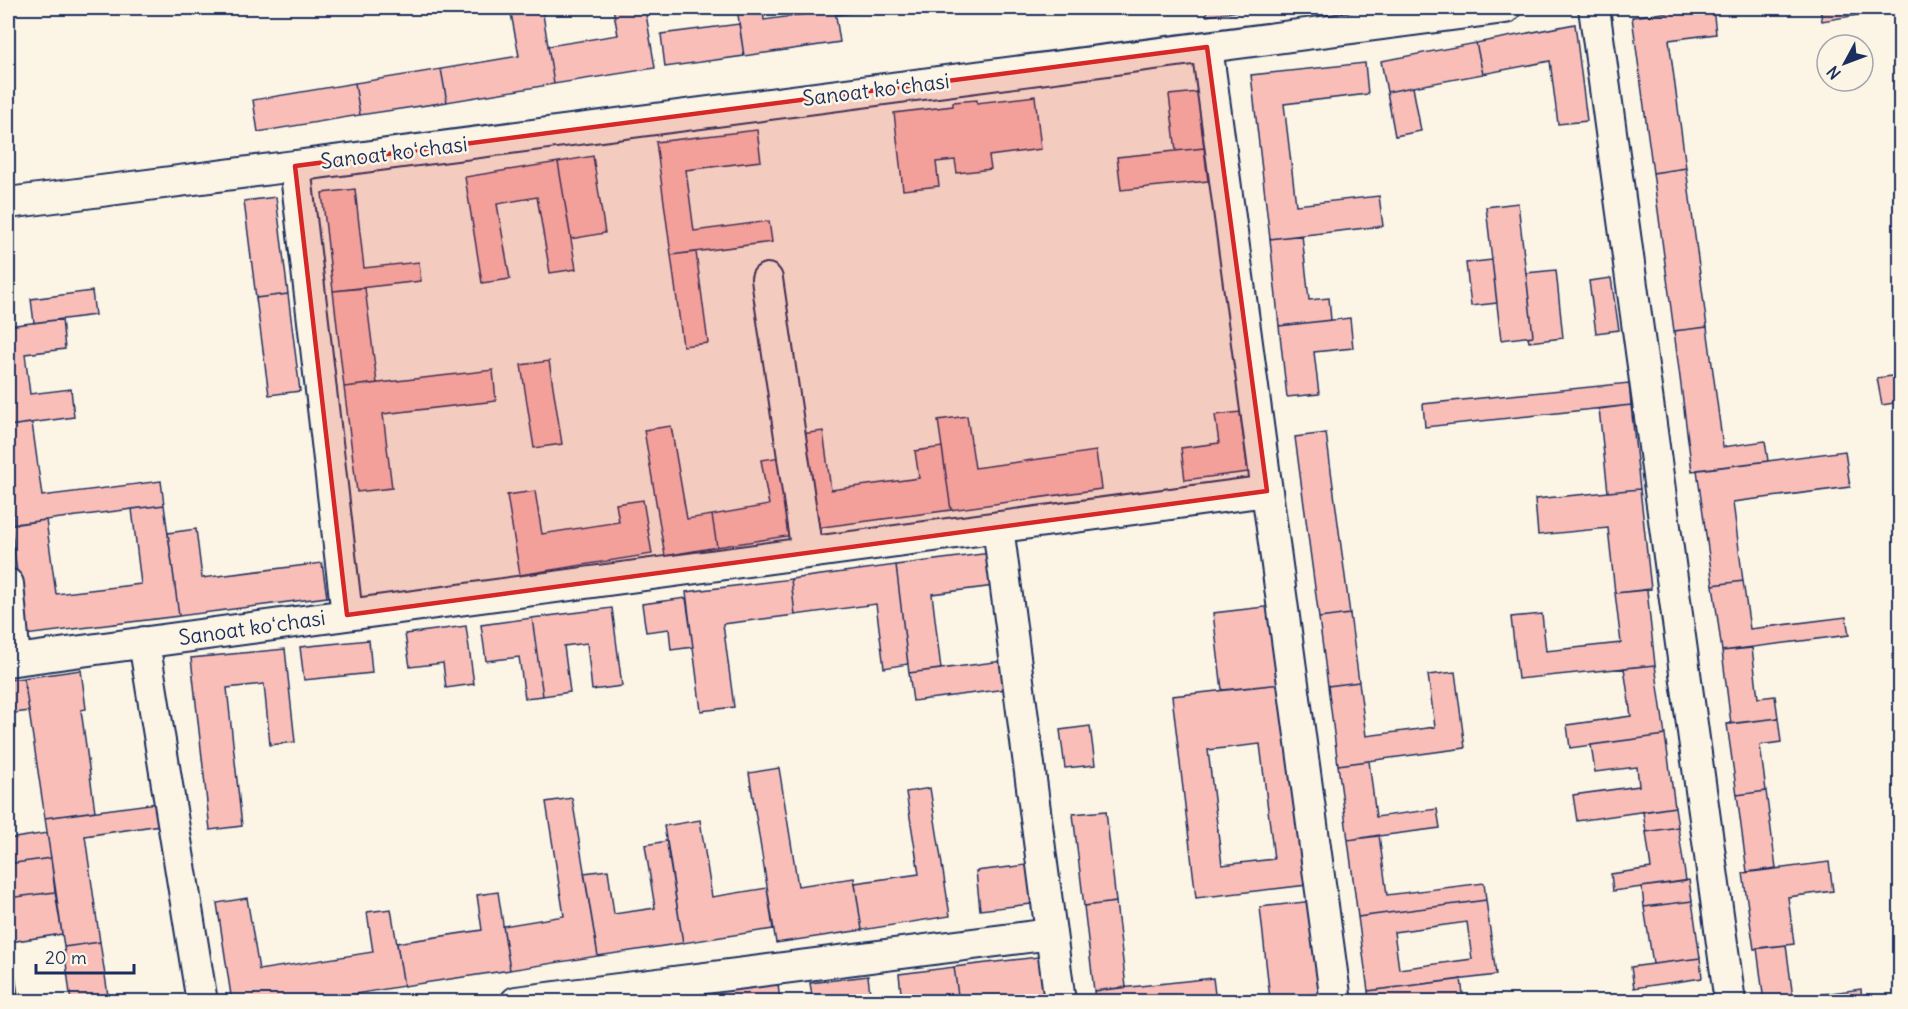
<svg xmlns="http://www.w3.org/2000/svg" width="1908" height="1009" font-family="Delius,sans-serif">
  <rect width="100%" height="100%" fill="#fcf5e5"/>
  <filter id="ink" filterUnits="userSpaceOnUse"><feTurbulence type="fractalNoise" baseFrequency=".0167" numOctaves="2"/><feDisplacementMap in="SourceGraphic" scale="12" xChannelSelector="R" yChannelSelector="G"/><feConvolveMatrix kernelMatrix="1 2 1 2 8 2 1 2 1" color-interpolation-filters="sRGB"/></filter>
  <g filter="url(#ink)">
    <path fill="#fabeb8" stroke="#1b2f5e" stroke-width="1.5" fill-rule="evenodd" d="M510 8H542L554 84 447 102 441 69 519 56Z
      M613 8H645L655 68 554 84 548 46 618 35Z
      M737 8H763L764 20 835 10 840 42 744 56Z
      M835 8H860L861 12 836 15Z
      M1206 8H1258L1207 16Z
      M1703 8H1713L1716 34 1669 40 1686 168 1653 173 1632 17Z
      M1820 8H1900L1822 21Z
      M739 24 744 56 665 67 661 34Z
      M1575 24 1587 121 1558 124 1550 61 1483 74 1476 43Z
      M1476 43 1483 74 1387 92 1381 61Z
      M1365 63 1368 94 1284 104 1296 205 1379 196 1383 226 1270 239 1251 75Z
      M441 69 447 102 360 115 355 83Z
      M355 83 360 115 258 132 253 100Z
      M1413 87 1421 131 1395 136 1387 92Z
      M1198 92 1204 148 1176 151 1169 95Z
      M1035 96 1041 149 989 156 991 169 957 173 955 160 936 162 939 186 903 190 894 113 953 106V102L977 100V103Z
      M8 124 11 166 8 167Z
      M757 130 761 161 686 170 694 231 769 221 772 242 671 255 656 142Z
      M1204 148 1208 181 1121 190 1117 157Z
      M593 156 605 233 571 239 558 162Z
      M558 162 576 269 550 273 537 197 497 204 510 279 482 283 465 177Z
      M1686 168 1707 327 1674 331 1653 173Z
      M355 189 364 268 419 262 421 281 333 291 322 193Z
      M276 197 288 294 256 298 244 201Z
      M1518 203 1533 336 1501 340 1486 207Z
      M1302 235 1309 300 1329 298 1331 320 1279 326 1270 239Z
      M696 252 708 343 683 346 671 255Z
      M1492 260 1497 303 1471 306 1466 263Z
      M1556 270 1563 338 1529 342 1528 337 1533 336 1526 273Z
      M1611 278 1619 330 1596 333 1589 281Z
      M365 288 377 383 344 387 333 291Z
      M92 291 95 315 34 323 31 299Z
      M288 294 300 391 269 395 256 298Z
      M1350 318 1353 348 1314 352 1319 394 1287 397 1279 326Z
      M62 319 65 349 25 354 30 394 71 389 74 417 8 426V326Z
      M1707 327 1723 447 1765 441 1768 461 1692 471 1674 331Z
      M549 361 562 444 534 448 521 365Z
      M493 370 496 401 383 414 392 488 357 492 344 387Z
      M1900 375V402L1882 405 1877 378Z
      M1629 383 1631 405 1425 427 1423 404Z
      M1631 405 1640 489 1608 492 1599 409Z
      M1240 412 1248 472 1185 480 1181 448 1219 443 1215 415Z
      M967 416 975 468 1096 451 1101 489 951 510 938 420Z
      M32 423 42 496 161 481 164 505 14 524 8 472V426Z
      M671 426 687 519 712 515 717 547 665 556 644 430Z
      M823 431 831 490 919 478 915 451 942 447 951 510 808 529 794 435Z
      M1326 433 1350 614 1319 618 1295 437Z
      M1845 451 1850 487 1733 502 1743 581 1713 585 1697 470Z
      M787 456 800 534 717 547 712 515 769 505 761 460Z
      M1640 489 1651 589 1615 593 1608 528 1538 535 1535 499Z
      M535 491 542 534 619 522 616 504 643 500 652 554 520 575 507 495Z
      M164 505 179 616 25 635 11 525 46 520 56 594 141 584 132 509Z
      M196 529 202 578 322 563 327 597 179 616 168 533Z
      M998 552 1002 585 932 594 941 669 909 673 896 565Z
      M896 565 908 664 884 668 876 604 795 615 791 579Z
      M791 579 795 615 723 624 734 707 701 711 686 592Z
      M1743 581 1750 629 1846 617 1849 635 1722 651 1713 585Z
      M1647 590 1655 665 1518 679 1511 617 1542 614 1546 651 1621 643 1615 593Z
      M686 598 693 647 671 650 669 629 646 632 642 604Z
      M1273 606 1282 684 1222 690 1213 613Z
      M612 608 622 686 592 690 587 643 564 646 570 692 543 696 532 618Z
      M1350 614 1359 682 1328 686 1319 618Z
      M532 618 543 696 525 698 519 657 486 661 481 625Z
      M466 626 474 684 446 688 443 663 410 667 405 634Z
      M369 640 372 673 304 680 300 647Z
      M1752 648 1758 698 1775 696 1778 718 1731 724 1722 651Z
      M285 649 295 742 270 745 264 684 227 688 242 826 210 830 191 658Z
      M1010 660 1014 688 913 701 909 673Z
      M1655 665 1665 735 1570 748 1567 725 1631 716 1624 668Z
      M81 670 86 709 81 710 95 811 45 818 24 678Z
      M1455 672 1465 748 1338 765 1328 686 1359 682 1366 736 1435 727 1428 675Z
      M24 678 29 711 8 714V680Z
      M1282 684 1307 885 1196 898 1172 696ZM1260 744 1274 859 1222 865 1208 750Z
      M1778 718 1781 742 1760 745 1766 791 1737 795 1727 724Z
      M1090 726 1095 765 1065 768 1060 730Z
      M1665 735 1675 807 1577 821 1573 795 1639 786 1637 767 1595 772 1591 745Z
      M1369 761 1376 817 1437 809 1440 828 1348 840 1338 765Z
      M779 768 798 886 854 878 862 930 776 943 749 773Z
      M930 788 950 916 862 930 855 883 919 874 906 792Z
      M1766 791 1776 868 1747 872 1737 795Z
      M572 798 598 956 510 970 503 926 564 916 546 802Z
      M157 803 160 825 85 836 100 942 64 947 45 818Z
      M1675 807 1678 827 1646 832 1643 812Z
      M1106 811 1116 902 1084 906 1073 814Z
      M700 820 712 897 767 888 773 929 683 943 664 826Z
      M1678 827 1686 881 1613 891 1611 874 1651 868 1646 832Z
      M47 833 51 858 8 864V839Z
      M1379 835 1387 895 1484 883 1486 900 1358 917 1348 840Z
      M667 841 683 943 598 956 584 873 608 870 614 914 655 908 645 845Z
      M51 858 55 892 8 898V864Z
      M1829 862 1833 891 1788 897 1794 944 1754 949 1743 873Z
      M1035 864 1040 903 980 910 976 871Z
      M1689 880 1692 901 1644 907 1642 887Z
      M55 892 62 934 10 942 19 1002H8V898Z
      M498 892 510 970 404 986 397 943 482 930 477 895Z
      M247 898 259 970 373 952 367 912 391 909 404 986 307 1002H232L217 903Z
      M1486 900 1496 975 1368 991 1358 917ZM1467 922 1472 959 1399 969 1394 932Z
      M1313 901 1323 993 1270 999 1260 907Z
      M1692 901 1700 958 1653 964 1644 907Z
      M1116 902 1126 987 1094 991 1084 906Z
      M100 942 109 1002H71L64 947Z
      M1786 945 1793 998 1861 989 1862 1002H1764L1757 948Z
      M1046 956 1051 1002H959L954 967Z
      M1700 958 1702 978 1634 988 1631 967Z
      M954 967 959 1002H902L899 974Z
      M868 976 871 1002H813L810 983Z
      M1213 978 1216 1002H1095L1094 991Z
      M1461 979 1464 1002H1369L1368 991Z
      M778 984 780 1002H693L692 994Z
      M1323 993 1324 1002H1270V999Z
      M693 997V1002H656Z"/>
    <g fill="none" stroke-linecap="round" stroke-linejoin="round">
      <defs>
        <path id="street" d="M1594 8 1730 1002
          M1207 47 1336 1002
          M8 203 295 166
          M767 279 807 553
          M998 527 1060 1002
          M8 584 15 660
          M347 615 1267 491
          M144 642 202 1002
          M8 661 347 615 295 166 1505 8
          M516 1002 1051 934"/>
      </defs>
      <use href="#street" stroke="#1b2f5e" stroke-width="34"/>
      <use href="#street" stroke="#fcf5e5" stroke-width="30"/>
    </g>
  </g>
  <path fill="#d62828" fill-opacity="0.2" stroke="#d62828" stroke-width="4.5" stroke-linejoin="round" d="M1207 47 1267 491 347 615 295 166Z"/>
  <g text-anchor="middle" stroke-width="5" stroke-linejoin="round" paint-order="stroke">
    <g font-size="21" fill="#1b2f5e" stroke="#fcf5e5">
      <text transform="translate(876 90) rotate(-7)" y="7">Sanoat koʻchasi</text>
      <text transform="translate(394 153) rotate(-7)" y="7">Sanoat koʻchasi</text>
      <text transform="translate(252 628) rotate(-8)" y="7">Sanoat koʻchasi</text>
    </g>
  </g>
  <rect width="1908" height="1009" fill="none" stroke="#fcf5e5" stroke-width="30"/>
  <rect x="15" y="15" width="1878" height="979" fill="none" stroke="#1b2f5e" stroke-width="2" filter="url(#ink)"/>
  <g transform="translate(1845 63) rotate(229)"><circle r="28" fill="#fcf5e5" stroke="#a2a6af" stroke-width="1.5"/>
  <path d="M0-4.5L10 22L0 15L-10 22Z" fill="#1b2f5e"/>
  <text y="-9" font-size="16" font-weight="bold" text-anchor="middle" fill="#1b2f5e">N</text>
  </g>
  <path d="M36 964v9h98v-9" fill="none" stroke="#1b2f5e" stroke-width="3"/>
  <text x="45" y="964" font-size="18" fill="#1b2f5e" stroke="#fcf5e5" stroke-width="4.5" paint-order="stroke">20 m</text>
</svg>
